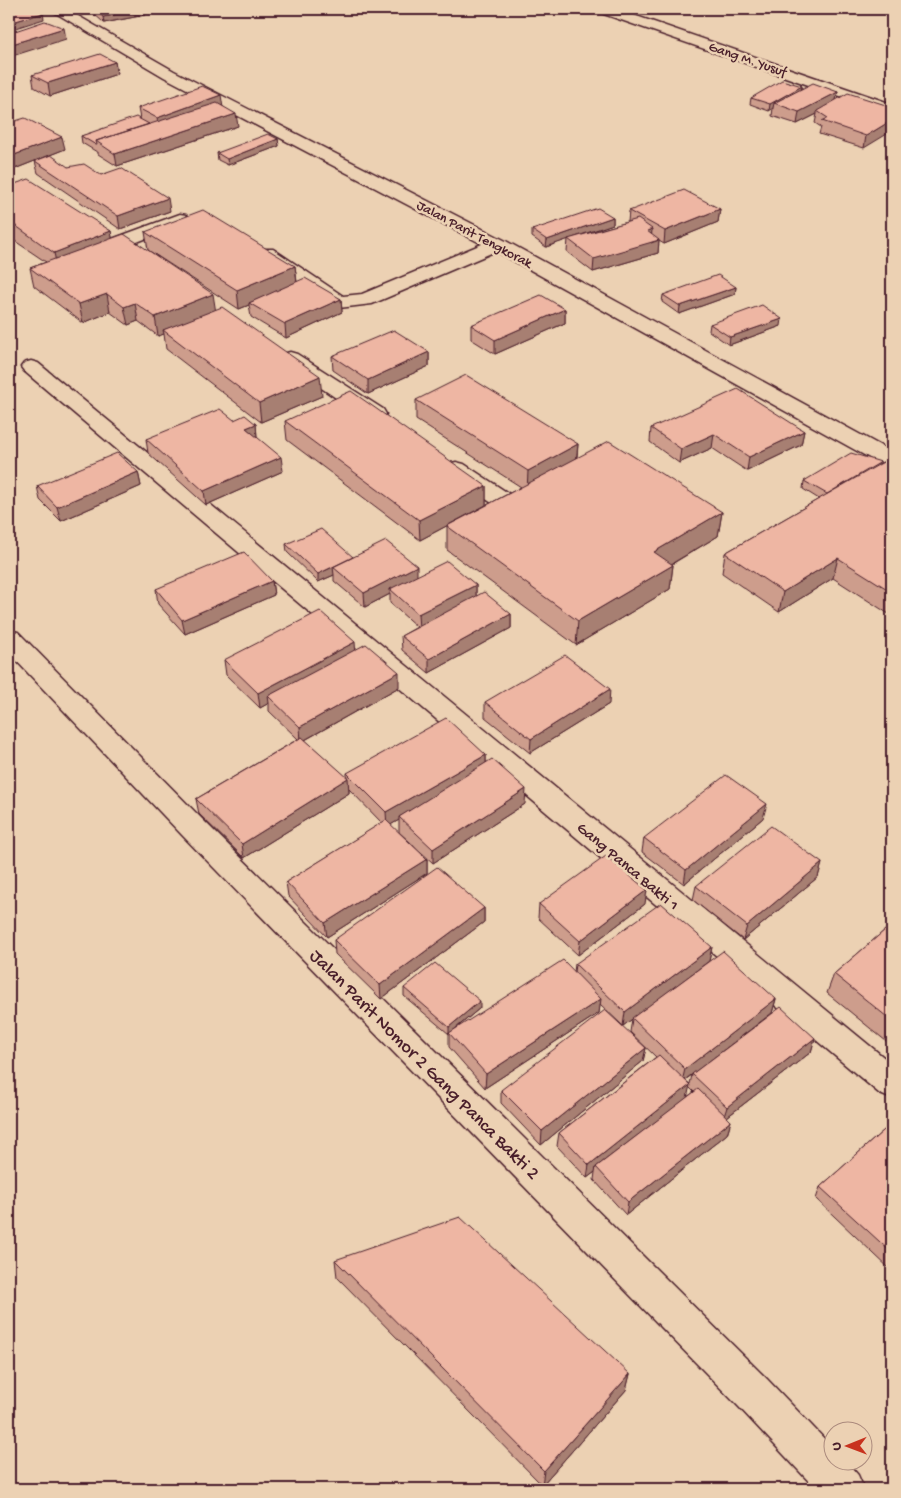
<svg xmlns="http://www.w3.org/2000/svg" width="901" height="1498" font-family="'Gochi Hand',sans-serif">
  <rect width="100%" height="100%" fill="#ecd1b3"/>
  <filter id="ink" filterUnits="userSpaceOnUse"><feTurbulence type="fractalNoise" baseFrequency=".02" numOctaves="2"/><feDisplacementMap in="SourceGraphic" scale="10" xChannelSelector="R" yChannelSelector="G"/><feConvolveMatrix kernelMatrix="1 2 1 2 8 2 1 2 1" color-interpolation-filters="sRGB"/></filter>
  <g filter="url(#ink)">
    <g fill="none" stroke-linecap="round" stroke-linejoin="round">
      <defs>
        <path id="street" d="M49 9H66L174 71 504 240 892 452V468L884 466 496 251 372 304 339 308 332 306 259 257 257 253 259 249H273L343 296 362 294 482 244 164 77Z
          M596 9H616L892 104V114L598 12Z
          M180 214 186 215 189 219 186 223 124 247H112L109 243 112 239Z
          M290 352 297 354 383 409 386 414 383 419 375 420 367 419 283 362 280 358 283 354Z
          M31 361 38 363 892 1064V1099L880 1094 24 371 21 367 24 363Z
          M456 462 464 464 511 495 515 500 511 505 503 507 495 505 448 474 445 469 448 464Z
          M9 630 18 632 202 819 767 1379 834 1449V1460H845L858 1475 864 1489H816L739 1407 182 835 9 653Z"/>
      </defs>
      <use href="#street" stroke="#4a1f2b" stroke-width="3"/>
      <use href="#street" fill="#ecd1b3" fill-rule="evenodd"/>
    </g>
    <path fill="#cd9d8c" stroke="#4a1f2b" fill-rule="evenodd" d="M92 9H143L145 15 104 23 92 12Z
      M115 62 117 74 50 96 34 87 32 75Z
      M802 86 801 89 838 92 836 100 892 107 864 148 819 134 821 127 815 123 817 114 797 124 772 116 773 108 769 111 750 104 751 98Z
      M223 106 238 126 117 166 98 154V152H97L82 143 81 136 140 119 138 108Z
      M9 123 65 149 12 170 9 168Z
      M278 139 279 146 228 165 218 160 217 153Z
      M35 161 68 167 101 175 170 211 120 229 38 173Z
      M9 186 111 231 112 238 215 310 322 396 261 422 166 349 164 334 158 336 138 321 128 325 110 312 83 323 34 286 30 268 46 262 9 237Z
      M720 209 718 222 664 244 659 241 658 253 593 272 567 252 568 239 546 247 532 237V230L613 217V224L581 235 628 222 629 211Z
      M145 232 295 266 297 282 341 299 342 312 286 338 251 317 249 305 239 309 148 250Z
      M736 287 735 294 679 314 662 302 663 295Z
      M565 309V323L495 354 471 339V325Z
      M710 324 781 326 729 345 709 331Z
      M429 352V366L368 394 333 370 332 356Z
      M416 400 578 444 577 458 722 512 718 536 672 564 673 565 670 589 576 645 447 550V526L521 487 416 420Z
      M285 421 486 486V505L420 540 287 440Z
      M256 424 257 437 283 471 206 505 148 453 146 439Z
      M651 428 804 431 801 445 747 471 712 448 679 463 650 442Z
      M892 457V616L833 578 779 612 722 573 725 553 819 499 803 489 804 481 881 463Z
      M138 472 141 486 61 521 40 500 37 486Z
      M286 544 353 557 417 576 476 585V596L511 614V628L429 673 402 650 401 636 417 627 390 603V594L365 607 334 581V575L318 582 287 552Z
      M272 581 274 595 185 634 158 604 156 589Z
      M356 649 399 687 305 740 347 778V773L486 755V763L525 804 433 863 399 832V820L390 825 427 859V873L327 937 288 896 286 882 382 823 349 789V793L244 858 199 814 196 799 298 739 269 711V703L260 708 226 675 224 660Z
      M485 702 609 704 530 753 485 717Z
      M763 818 684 884 642 852 644 838Z
      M822 863 818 877 743 940 693 900 696 886Z
      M539 904H645L578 955 538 918Z
      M484 908V922L381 999 335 954 334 940Z
      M892 924V1046L827 993 834 974Z
      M712 947 709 961 776 999 772 1013 725 1049 815 1038 811 1052 727 1117 731 1121 727 1134 626 1215 594 1180 595 1172 587 1178 557 1146 559 1133 656 1057 630 1032 632 1019 623 1026 600 1004 599 1013 485 1088 449 1047V1034L404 996V988L480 1008 454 1030 574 972 575 964ZM692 1075 690 1084 685 1080ZM689 1087 694 1092 687 1097Z
      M646 1048 643 1061 541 1145 501 1103V1090Z
      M892 1123V1271L816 1199 820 1187Z
      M335 1260 630 1374 626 1390 542 1485 337 1277Z"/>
    <path fill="#a77f72" stroke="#4a1f2b" d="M144 9 145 15 104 23 103 17Z
      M43 13 44 19 9 30V23Z
      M64 28 66 39 9 57V45Z
      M115 62 117 74 50 96 48 83Z
      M802 86 801 92 774 103 773 108 769 111 770 104Z
      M838 92 835 104 817 111V114L797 124 799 112Z
      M221 95 223 108 159 130 157 118Z
      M236 114 238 126 117 166 115 154Z
      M892 120V131L864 148 866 136Z
      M62 137 65 149 12 170 9 157Z
      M278 139 279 146 228 165 227 159Z
      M168 198 170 211 120 229 118 216Z
      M720 209 718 222 664 244 665 231Z
      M613 217V224L546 247 547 240Z
      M652 229 651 243 659 240 658 253 593 272 594 259 647 231Z
      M111 231 114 250 58 271 54 253Z
      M295 266 297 284 249 303V305L239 309 237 290Z
      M736 287 735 294 679 314 680 306Z
      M107 294 110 312 83 323 79 304Z
      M213 294 216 313 163 330 164 334 158 336 155 317Z
      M341 299 342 312 286 338 285 324Z
      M135 303 138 321 128 325 124 307Z
      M565 309V323L495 354V340Z
      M782 319 781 326 729 345 730 337Z
      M429 352V366L368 394V380Z
      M320 376 322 396 261 422 259 403Z
      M256 424 257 438 246 428Z
      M804 431 801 445 747 471 749 457Z
      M714 434 712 448 679 463 681 449Z
      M578 444 576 463 527 491 528 471Z
      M281 457 283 471 206 505 204 491Z
      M138 472 141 486 61 521 57 507Z
      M486 486V505L420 540 419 520Z
      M722 512 718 536 651 576 654 552Z
      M838 558 833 578 779 612 783 592Z
      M673 565 670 589 576 645 578 621Z
      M417 566V581L390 589V594L365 607 364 593Z
      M333 567 334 575 318 582V574Z
      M272 581 274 595 185 634 182 620Z
      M476 585V600L419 629 418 614Z
      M511 614V628L429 673V659Z
      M355 642 356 656 268 696 269 703 260 708 258 693Z
      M399 672V687L301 742 300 727Z
      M610 689 609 704 530 753 531 739Z
      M486 755V769L399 817V820L387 827 386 812Z
      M348 778 349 793 244 858 242 844Z
      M526 789 525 804 433 863V849Z
      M767 804 763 818 684 884 686 870Z
      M427 859V873L327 937 325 923Z
      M822 863 818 877 743 940 747 926Z
      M647 890 645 904 578 955 580 941Z
      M484 908V922L381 999 380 985Z
      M712 947 709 961 623 1026 625 1012Z
      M601 999 599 1013 485 1088 486 1074Z
      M776 999 772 1013 682 1082 685 1069Z
      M480 1001V1008L449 1034V1027Z
      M815 1038 811 1052 723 1120 727 1107Z
      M646 1048 643 1061 541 1145 542 1131Z
      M690 1085 687 1098 596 1167 595 1172 587 1178 589 1165Z
      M731 1121 727 1134 626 1215 628 1202Z
      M630 1374 626 1390 542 1485 544 1471Z"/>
    <path fill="#eeb6a3" stroke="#4a1f2b" d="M15 9H35L43 13 9 23V11Z
      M94 9H144L103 17Z
      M45 21 64 28 9 45V33Z
      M100 54 115 62 48 83 32 75Z
      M782 80 802 86 770 104 751 98Z
      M813 83 838 92 799 112 774 103Z
      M202 86 221 95 157 118 138 108Z
      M848 93 892 107V120L866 136 822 121 828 118 817 111Z
      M217 103 236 114 115 154 96 141Z
      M136 117 149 124 96 141 97 145H96L81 136Z
      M25 118 62 137 9 157V123Z
      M268 134 278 139 227 159 217 153Z
      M51 155 68 167 84 164 101 175 121 168 168 198 118 216 35 161Z
      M29 179 111 231 54 253 9 221V186Z
      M684 190 720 209 665 231 629 211Z
      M598 208 613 217 547 240 532 230Z
      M203 210 295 266 237 290 145 232Z
      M638 219 652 229 647 231 659 240 594 259 568 239Z
      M124 234 213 294 155 317 135 303 124 307 107 294 79 304 30 268Z
      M718 275 736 287 680 306 663 295Z
      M305 278 341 299 285 324 249 303Z
      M541 295 565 309 495 340 471 325Z
      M762 305 782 319 730 337 710 324Z
      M222 307 320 376 259 403 163 330Z
      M394 330 429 352 368 380 332 356Z
      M466 375 578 444 528 471 416 400Z
      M738 389 804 431 749 457 714 434 681 449 651 428Z
      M351 391 486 486 419 520 285 421Z
      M220 409 234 420 245 415 256 424 246 428 281 457 204 491 146 439Z
      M609 441 722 512 654 552 673 565 578 621 447 526Z
      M117 453 138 472 57 507 37 486Z
      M851 453 881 462 827 494 804 481Z
      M892 457V592L838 558 783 592 725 553Z
      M321 529 353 557 318 574 286 544Z
      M386 541 417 566 364 593 333 567Z
      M244 552 272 581 182 620 156 589Z
      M447 561 476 585 418 614 390 589Z
      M484 592 511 614 429 659 401 636Z
      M320 611 355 642 258 693 224 660Z
      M366 644 399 672 300 727 268 696Z
      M565 655 610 689 531 739 485 702Z
      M446 718 486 755 386 812 347 773Z
      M302 737 348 778 242 844 196 799Z
      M492 759 526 789 433 849 399 817Z
      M726 775 767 804 686 870 644 838Z
      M386 820 427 859 325 923 286 882Z
      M771 826 822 863 747 926 696 886Z
      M606 856 647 890 580 941 539 904Z
      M437 867 484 908 380 985 334 940Z
      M661 903 712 947 625 1012 575 964Z
      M892 924V1021L834 974Z
      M723 951 776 999 685 1069 632 1018Z
      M563 960 601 999 486 1074 449 1033Z
      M435 963 480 1001 449 1027 404 988Z
      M781 1007 815 1038 727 1107 692 1074Z
      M605 1010 646 1048 542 1131 501 1090Z
      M659 1055 690 1085 589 1165 559 1133Z
      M698 1089 731 1121 628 1202 596 1167Z
      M892 1123V1253L820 1187Z
      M460 1217 630 1374 544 1471 335 1260Z"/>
  </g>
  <g text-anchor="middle" stroke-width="5" stroke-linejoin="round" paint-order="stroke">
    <g font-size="14" fill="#4a1f2b" stroke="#ecd1b3">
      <text transform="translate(748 58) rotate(19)" y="5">Gang M. Yusuf</text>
      <text transform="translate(475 233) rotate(28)" y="5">Jalan Parit Tengkorak</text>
    </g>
    <g font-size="16" fill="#4a1f2b" stroke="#ecd1b3">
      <text transform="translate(629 865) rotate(40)" y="6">Gang Panca Bakti 1</text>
    </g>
    <g font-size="19" fill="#4a1f2b" stroke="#ecd1b3">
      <text transform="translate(426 1063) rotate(45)" y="7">Jalan Parit Nomor 2 Gang Panca Bakti 2</text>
    </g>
  </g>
  <rect width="901" height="1498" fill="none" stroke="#ecd1b3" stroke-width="30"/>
  <rect x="15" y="15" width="871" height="1468" fill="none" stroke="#4a1f2b" stroke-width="2" filter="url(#ink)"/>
  <g transform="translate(848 1446) rotate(269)"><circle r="24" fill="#ecd1b3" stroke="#ab8a7d"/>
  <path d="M0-4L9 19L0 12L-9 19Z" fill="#c8321e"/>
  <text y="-8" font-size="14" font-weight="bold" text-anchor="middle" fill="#4a1f2b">U</text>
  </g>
</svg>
